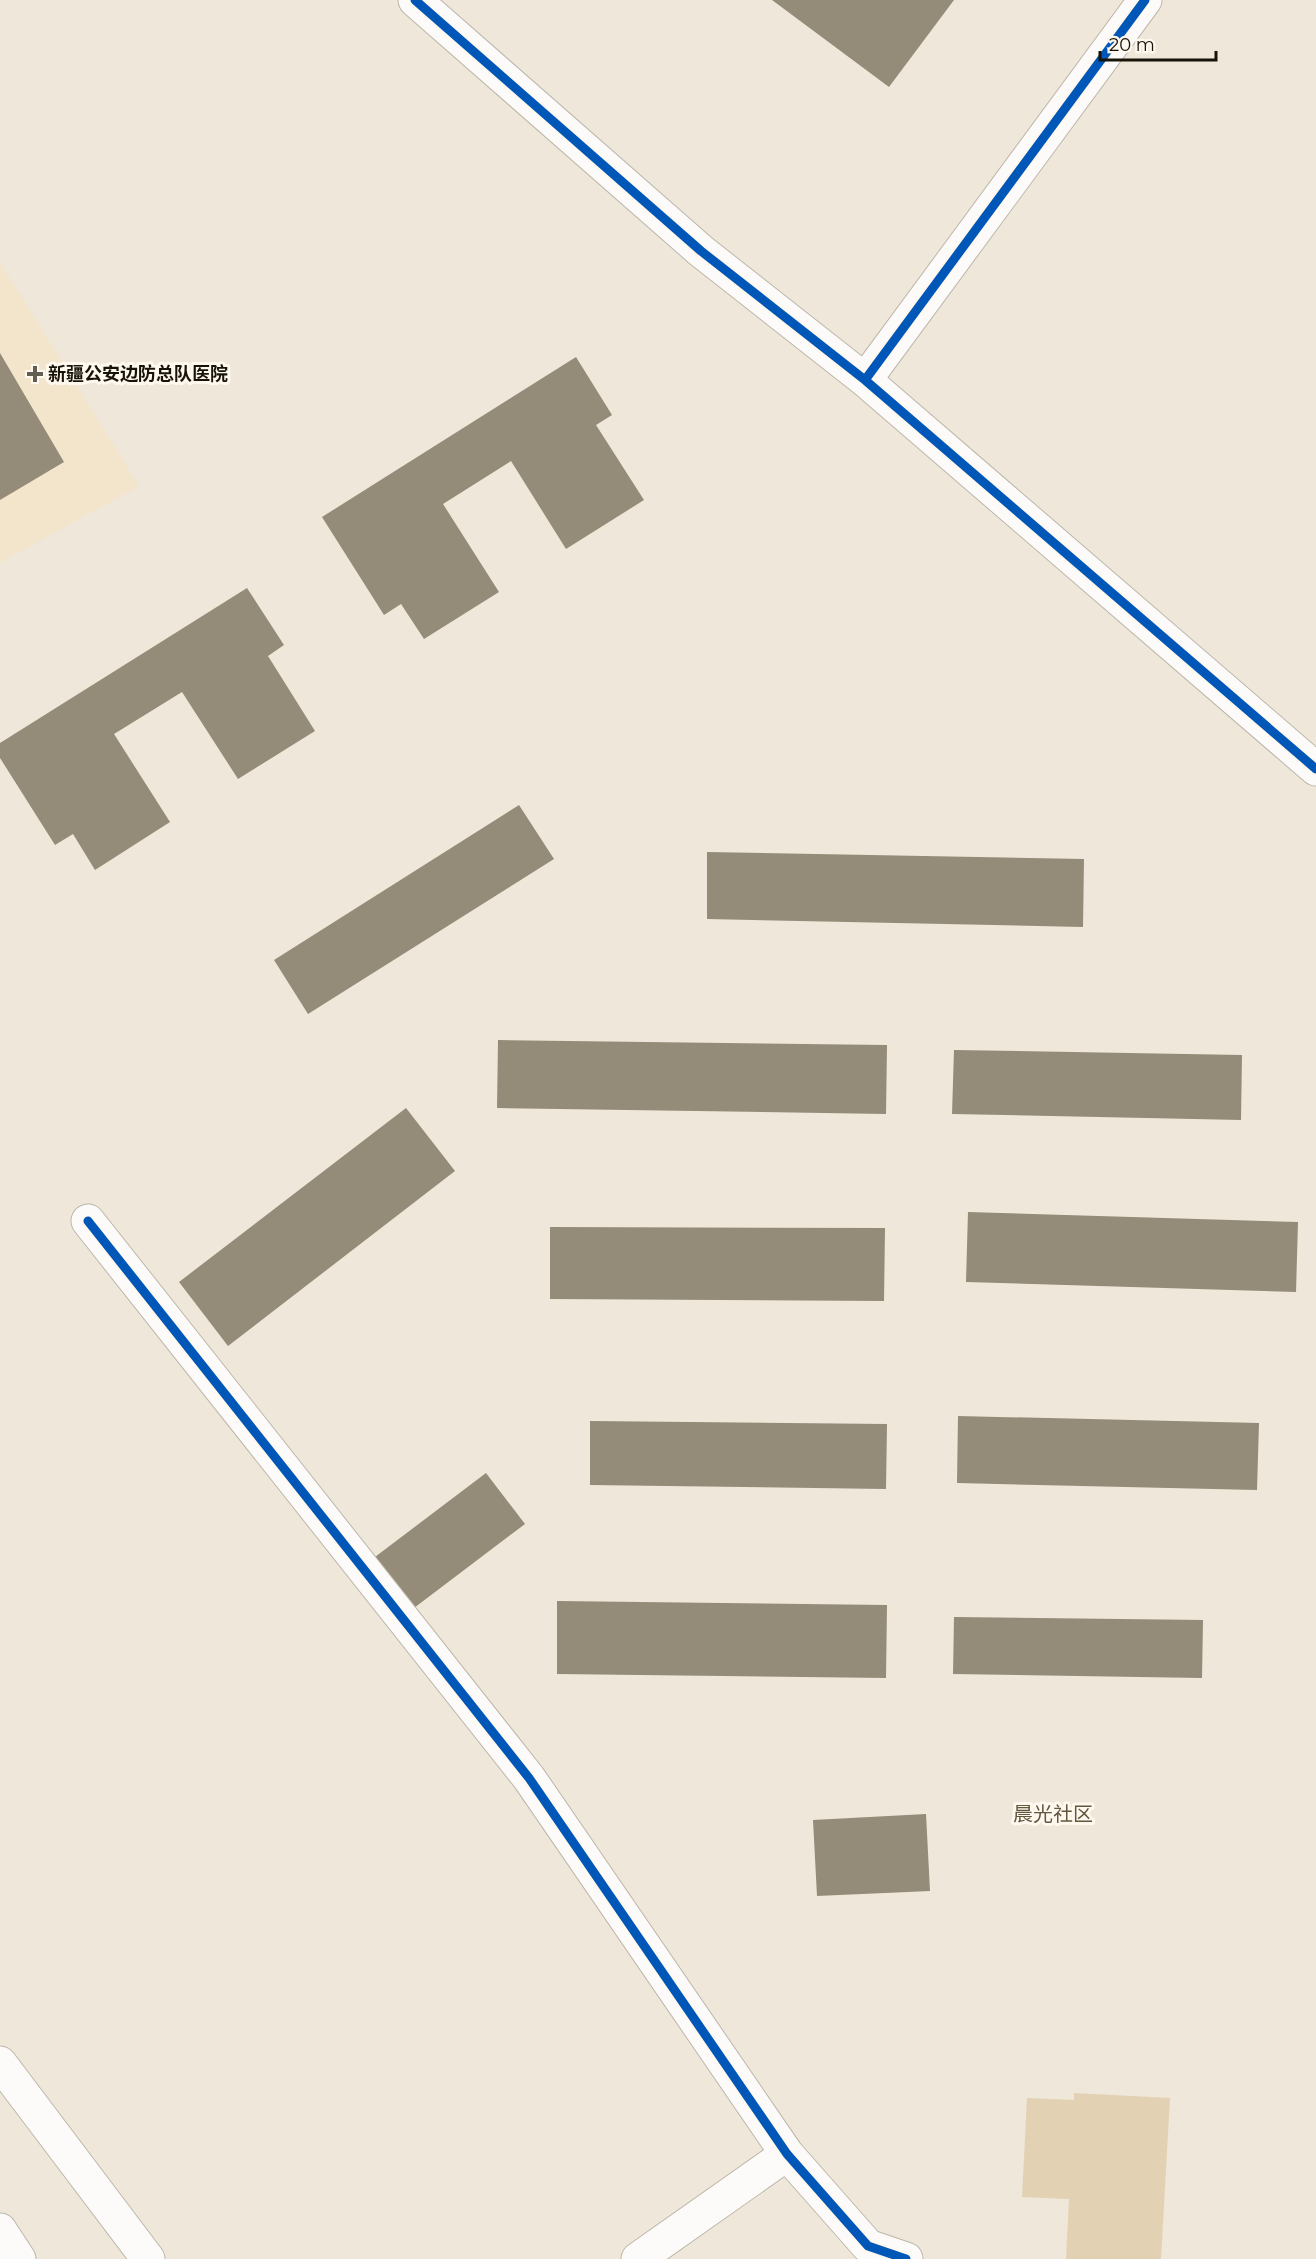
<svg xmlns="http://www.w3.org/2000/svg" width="1316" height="2259" font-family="Montserrat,'Noto Sans SC',sans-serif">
  <rect width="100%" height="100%" fill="#efe7d9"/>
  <path fill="#f2e5cc" d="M0 262 139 486 0 563Z"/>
  <path fill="#e2d2b3" d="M1074 2093 1170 2098 1161 2259H1066L1069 2199 1022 2197 1027 2098 1074 2100Z"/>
  <path fill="#948b78" d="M772 0H954L889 87Z
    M0 353 64 462 0 500Z
    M576 357 612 415 596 425 644 500 566 549 511 461 443 504 499 592 424 639 401 604 384 615 322 517Z
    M247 588 284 645 268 656 315 731 238 779 182 692 114 734 170 822 95 870 73 834 55 845 0 758V743Z
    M519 805 554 859 308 1014 274 960Z
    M707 852 1084 859 1083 927 707 919Z
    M498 1040 887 1045 886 1114 497 1108Z
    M954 1050 1242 1055 1241 1120 952 1114Z
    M406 1108 455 1171 228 1346 179 1282Z
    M968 1212 1298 1222 1296 1292 966 1282Z
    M550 1227 885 1228 884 1301 550 1299Z
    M958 1416 1259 1423 1257 1490 957 1483Z
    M590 1421 887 1424 886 1489 590 1485Z
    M486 1473 525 1524 410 1611 371 1560Z
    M557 1601 887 1605 886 1678 557 1674Z
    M954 1617 1203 1620 1202 1678 953 1674Z
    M926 1814 930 1891 817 1896 813 1820Z"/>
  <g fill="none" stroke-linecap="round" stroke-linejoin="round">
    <defs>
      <path id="minor" d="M415 0 701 251 865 380 1316 769
        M865 380 1145 0
        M88 1221 529 1778 787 2154 868 2246 906 2259
        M0 2063 148 2259
        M0 2230 19 2259
        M638 2259 787 2154"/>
    </defs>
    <use href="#minor" stroke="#bcb7ab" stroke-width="35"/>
    <use href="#minor" stroke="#fdfbf9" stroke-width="33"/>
    <defs>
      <path id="cycleway" d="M415 0 701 251 865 380 1316 769
        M865 380 1145 0
        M88 1221 529 1778 787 2154 868 2246 906 2259"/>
    </defs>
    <use href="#cycleway" stroke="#fef8ee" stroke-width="13"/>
    <use href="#cycleway" stroke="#0057b8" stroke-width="9"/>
  </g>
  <path fill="#635d52" stroke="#fef8ee" stroke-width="2" d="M32 365h6v6h6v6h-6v6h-6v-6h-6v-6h6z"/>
  <g text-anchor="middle" stroke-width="6" stroke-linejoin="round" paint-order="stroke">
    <g font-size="18" font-weight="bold" fill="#171309" stroke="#fef8ee" text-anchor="start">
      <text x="48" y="380">新疆公安边防总队医院</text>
    </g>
    <g font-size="20" fill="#62563f" stroke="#fef8ee">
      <text x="1053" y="1821">晨光社区</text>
    </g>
  </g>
  <path d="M1100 51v9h116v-9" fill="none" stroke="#171309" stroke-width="3"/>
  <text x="1109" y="51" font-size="18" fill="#171309" stroke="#fef8ee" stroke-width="4.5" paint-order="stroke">20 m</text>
</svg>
